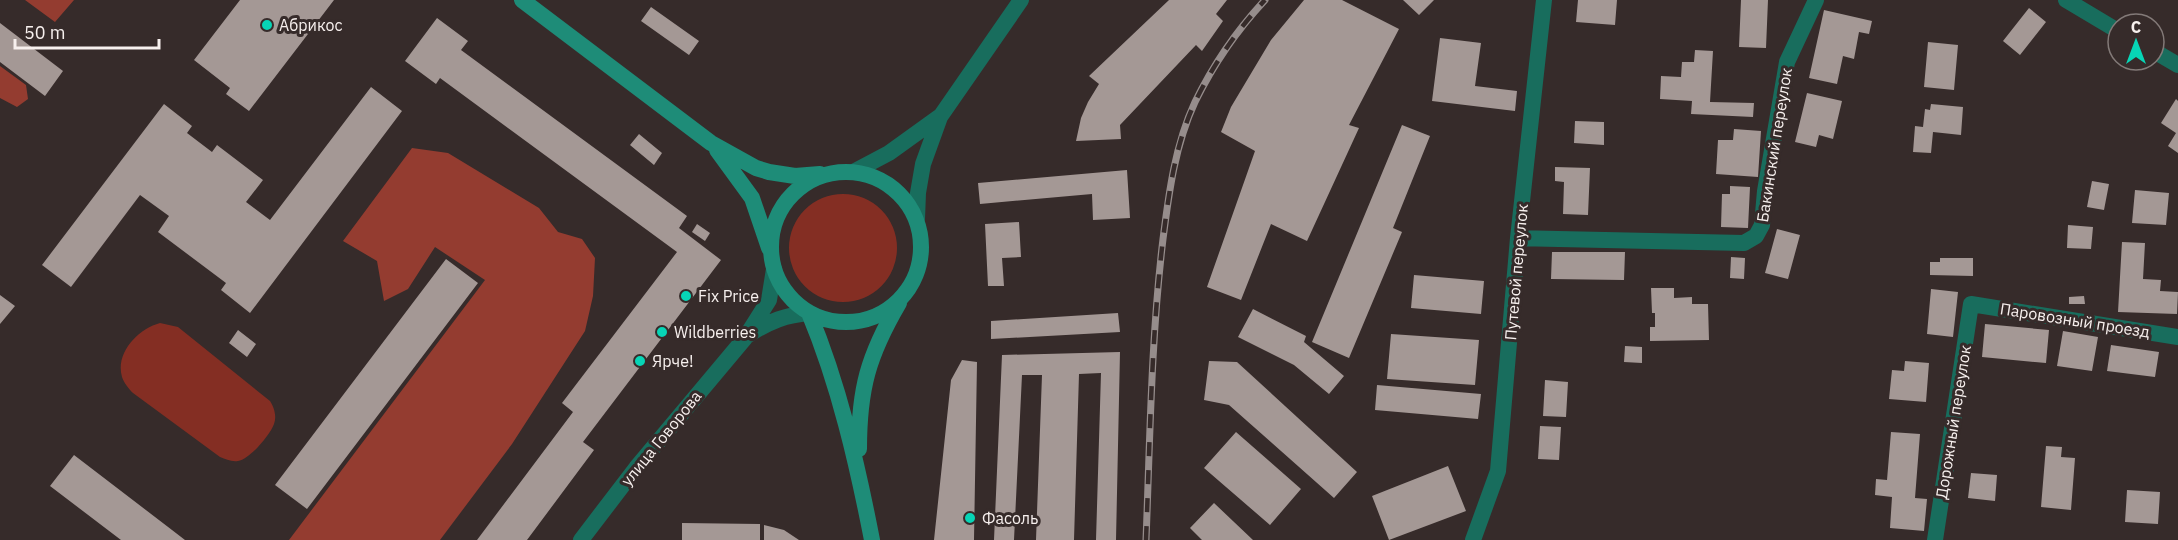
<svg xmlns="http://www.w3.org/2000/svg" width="2178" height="540" font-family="'IBM Plex Sans',sans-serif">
  <rect width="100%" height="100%" fill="#362b2a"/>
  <path fill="#842e23" d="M789 248a54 54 0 1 1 108 0a54 54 0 1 1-108 0Z
    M160 323 178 327 270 401C274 407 277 416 274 424 270 435 250 459 238 461 231 462 226 459 220 457L133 393C129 389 124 383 122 377 115 353 138 329 160 323Z"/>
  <path fill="#943c30" d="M25 0H74L55 22Z
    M0 66 26 85 28 99 17 107 0 98Z
    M412 148 448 153 539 208 558 232 582 239 595 258 593 296 585 331 512 444 440 540H289L485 280 435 247 408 289 384 301 377 261 343 241Z"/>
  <path fill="#a49895" d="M240 0H334L249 111 226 94 230 88 194 60Z
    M1169 0H1227L1216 14 1223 21 1202 51 1196 45 1120 125 1121 139 1076 141 1081 118 1088 102 1099 84 1089 76Z
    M1304 0H1342L1399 29 1349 125 1359 128 1307 241 1271 224 1241 300 1207 287 1255 151 1221 132 1231 107 1271 40Z
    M1403 0H1434L1419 15Z
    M1578 0H1617L1615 25 1576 22Z
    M1741 0H1768L1766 48 1739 47Z
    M651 7 699 41 689 55 641 21Z
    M2029 8 2046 22 2020 55 2003 41Z
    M1824 10 1872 21 1869 34 1859 32 1854 59 1843 56 1837 84 1809 78Z
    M437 18 468 41 461 50 687 216 679 228 721 260 583 442 594 450 527 540H477L573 412 562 403 677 252 440 78 436 84 405 61Z
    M0 23 63 71 45 96 0 62Z
    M1440 38 1481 43 1475 86 1517 91 1515 111 1432 101Z
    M1928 42 1958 45 1954 90 1924 87Z
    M1695 50 1713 51 1710 102 1754 103 1753 117 1691 114 1692 101 1660 99 1661 76 1681 77 1682 62H1694Z
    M371 87 402 111 250 313 221 290 226 283 158 232 169 216 140 195 71 287 42 265 164 104 192 126 187 133 212 152 217 145 263 180 246 202 270 220Z
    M1807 93 1842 101 1833 139 1819 135 1816 147 1795 142Z
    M2176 99 2178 101V153L2168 146 2176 133 2161 123Z
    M1931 104 1963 107 1961 135 1933 132 1931 153 1913 152 1915 126 1923 127 1925 109 1930 110Z
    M1575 121 1604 122V145L1574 143Z
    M1402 125 1430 136 1393 228 1402 232 1349 358 1312 342Z
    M1734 129 1761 131 1758 177 1716 174 1718 140H1733Z
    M639 134 662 153 654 165 630 145Z
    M1555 167 1590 168 1588 215 1563 214 1564 182 1555 181Z
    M1127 170 1130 218 1093 220 1092 194 980 204 978 183Z
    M2092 181 2109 184 2104 210 2087 207Z
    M1730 186 1750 187 1748 228 1721 227 1722 194H1730Z
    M2135 190 2169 193 2166 225 2132 223Z
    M1019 222 1021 257 1002 258 1004 286H988L985 224Z
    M697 224 710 233 705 241 692 232Z
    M2068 225 2093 227 2091 249 2067 248Z
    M1777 229 1800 235 1788 279 1765 273Z
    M2122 242 2145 243 2143 279 2161 280 2160 291 2178 292 2177 314 2118 312Z
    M1552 252H1625L1624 280 1551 279Z
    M1731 257 1745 258 1744 279 1730 278Z
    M1940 258H1973V276L1930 275V262H1940Z
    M446 259 478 283 307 509 275 485Z
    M1414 275 1484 281 1481 314 1411 308Z
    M1651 288H1674V298L1692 297V304H1708L1709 340 1650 341V327H1655V313H1652Z
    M1931 289 1958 292 1953 337 1927 334Z
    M0 295 15 306 0 324Z
    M2084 296 2085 304H2069V297Z
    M1253 309 1306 336 1304 342 1344 376 1329 394 1294 365 1238 337Z
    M1118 313 1120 332 991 339V321Z
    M1985 324 2049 330 2046 363 1982 357Z
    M238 330 256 344 247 357 229 343Z
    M2063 331 2098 337 2092 371 2057 366Z
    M1391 334 1479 340 1475 385 1387 379Z
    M2111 345 2159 352 2155 377 2107 371Z
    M1625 346 1642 347V363L1624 362Z
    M1120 352 1116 540H1096L1101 373 1079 374 1074 540H1036L1042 375H1022L1014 540H994L1002 355Z
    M962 360 977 362 974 540H934L951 380Z
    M1209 361 1237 362 1357 472 1334 498 1229 405 1204 400Z
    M1905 361 1929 363 1926 402 1889 399 1892 370 1904 371Z
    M1545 380 1568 382 1566 417 1543 416Z
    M1377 385 1481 394 1478 419 1375 410Z
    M1540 426 1561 427 1559 460 1538 459Z
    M1236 432 1301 489 1270 525 1204 468Z
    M1891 432 1920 434 1915 498 1927 499 1924 531 1890 528 1892 497 1875 495 1876 479 1887 480Z
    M2046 446 2062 447 2061 457 2075 458 2071 510 2041 507Z
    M74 455 172 530 185 540H121L50 486Z
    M1448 466 1466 511 1389 540 1372 496Z
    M1971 473 1997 475 1995 501 1968 498Z
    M2127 490 2160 492 2158 524 2125 522Z
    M1214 503 1253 540H1202L1190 528Z
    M682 523 760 524V540H682Z
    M764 525 784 530 799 540H764Z"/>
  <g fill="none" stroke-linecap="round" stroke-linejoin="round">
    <path stroke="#186d5d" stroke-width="16" d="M2066 0 2118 31
      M2154 51 2178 65
      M1518 238 1744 243 1756 236 1762 225 1765 191 1787 62 1816 0
      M1473 540 1498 471 1518 238 1544 0
      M1935 540 1971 304 2178 337"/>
    <path stroke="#186d5d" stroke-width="16" d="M855 171 889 153 939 117
      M917 219 918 193 923 164 940 117 1021 0
      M750 334C770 321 786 315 809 313
      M581 540 636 468 745 338 769 300 774 269"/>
    <path stroke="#1e8c78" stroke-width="16" d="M522 0 711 143 756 168 769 172 795 176 820 174
      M717 150 752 198 769 248
      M771 247a75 75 0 1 1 150 0a75 75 0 1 1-150 0Z
      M809 313C839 385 857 463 872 540
      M859 449C859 389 868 356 899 303"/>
    <defs>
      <path id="rail" d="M1146 540C1150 440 1151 339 1163 239 1169 192 1175 145 1195 102 1213 65 1237 30 1265 0"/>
    </defs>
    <use href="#rail" stroke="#968d8c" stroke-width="7"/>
    <use href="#rail" stroke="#362b2a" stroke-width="4.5" stroke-dasharray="14" stroke-linecap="butt"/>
  </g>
  <g fill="#07d5b6" stroke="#362b2a" stroke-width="2">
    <circle cx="267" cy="25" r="6"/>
    <circle cx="686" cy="296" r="6"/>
    <circle cx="662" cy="332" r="6"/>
    <circle cx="640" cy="361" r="6"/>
    <circle cx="970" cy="518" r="6"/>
  </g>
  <g text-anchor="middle" stroke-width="6" stroke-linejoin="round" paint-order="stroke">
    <g font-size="16" fill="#f7f0ee" stroke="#362b2a" text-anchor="start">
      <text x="279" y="31">Абрикос</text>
      <text x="698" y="302">Fix Price</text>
      <text x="674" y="338">Wildberries</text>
      <text x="652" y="367">Ярче!</text>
      <text x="982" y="524">Фасоль</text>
    </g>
    <g font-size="16" fill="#f7f0ee" stroke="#362b2a">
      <text transform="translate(1774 145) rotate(-81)" y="6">Бакинский переулок</text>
      <text transform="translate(1516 272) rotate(-85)" y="6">Путевой переулок</text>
      <text transform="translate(2075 320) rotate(9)" y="6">Паровозный проезд</text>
      <text transform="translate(1953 422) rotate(-81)" y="6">Дорожный переулок</text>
      <text transform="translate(661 438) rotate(-51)" y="6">улица Говорова</text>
    </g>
  </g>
  <g transform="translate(2136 42)"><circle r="28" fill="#362b2a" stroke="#837a78" stroke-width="1.5"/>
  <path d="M0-4.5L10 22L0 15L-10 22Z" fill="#07d5b6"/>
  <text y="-9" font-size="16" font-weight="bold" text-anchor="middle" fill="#f7f0ee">С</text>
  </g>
  <path d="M15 39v9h144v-9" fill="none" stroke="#f7f0ee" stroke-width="3"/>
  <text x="24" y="39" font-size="18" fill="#f7f0ee" stroke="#362b2a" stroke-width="4.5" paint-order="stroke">50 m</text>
</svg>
